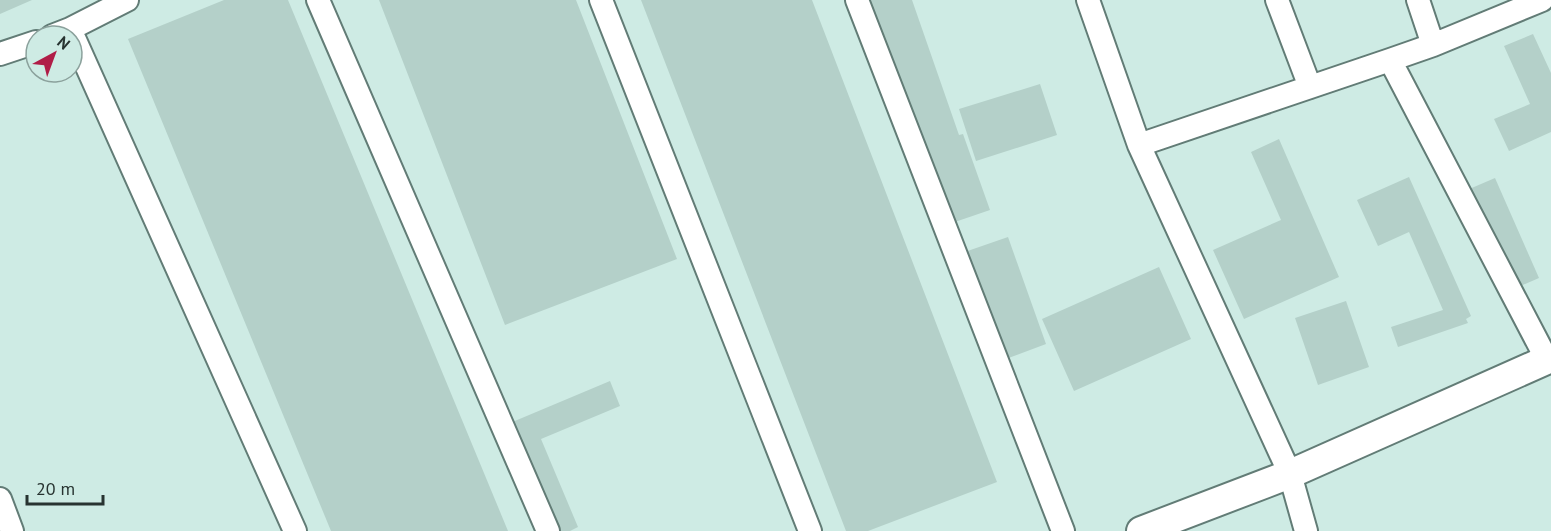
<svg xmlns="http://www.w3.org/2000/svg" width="1551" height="531" font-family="'PT Sans',sans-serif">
  <rect width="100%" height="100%" fill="#ceebe4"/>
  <path fill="#b4d0c9" d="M0 0H32L0 14Z
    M224 0H288L508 531H331L128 39Z
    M379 0H576L677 259 505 325Z
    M641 0H812L997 482 868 531H846Z
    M863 0H912L959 135 963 134 990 210 949 224Z
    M1533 34 1551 73V132L1509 151 1494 119 1530 104 1504 46Z
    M1040 84 1057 135 976 161 959 109Z
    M1279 139 1339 277 1244 319 1213 250 1281 220 1251 152Z
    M1409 177 1471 316 1466 319 1468 323 1398 347 1391 327 1443 310 1409 232 1378 246 1357 200Z
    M1495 178 1539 278 1511 290 1467 190Z
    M1008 237 1046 344 995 363 956 255Z
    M1159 267 1191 339 1074 391 1042 319Z
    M1346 301 1369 367 1318 385 1295 318Z
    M610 381 620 406 541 439 578 527 570 531H556L510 423Z"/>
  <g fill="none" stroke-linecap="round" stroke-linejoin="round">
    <defs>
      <path id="minor" d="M318 0 548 531
        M601 0 810 531
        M857 0 1063 531
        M1088 0 1139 145 1290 474 1306 531
        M1277 0 1310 87
        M1418 0 1433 45
        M70 29 295 531
        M52 36 70 29 127 0
        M0 54 36 42
        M1390 60 1547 360
        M1139 145 1390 60 1433 45 1542 0
        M0 499 12 531"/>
      <path id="tertiary" d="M1141 531 1290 474 1551 358"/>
    </defs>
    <use href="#minor" stroke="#627c76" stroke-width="26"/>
    <use href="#tertiary" stroke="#627c76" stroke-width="32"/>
    <use href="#minor" stroke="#fff" stroke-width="22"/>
    <use href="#tertiary" stroke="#fff" stroke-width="28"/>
  </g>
  <g transform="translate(54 54) rotate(41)"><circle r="28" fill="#ceebe4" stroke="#8ba19c" stroke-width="1.5"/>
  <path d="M0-4.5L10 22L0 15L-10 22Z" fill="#b01d47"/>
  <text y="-9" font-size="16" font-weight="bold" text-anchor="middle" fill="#273330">N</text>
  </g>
  <path d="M27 495v9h76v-9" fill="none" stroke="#273330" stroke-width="3"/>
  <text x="36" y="495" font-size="18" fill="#273330" stroke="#ceebe4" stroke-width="4.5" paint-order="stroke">20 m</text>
</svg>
